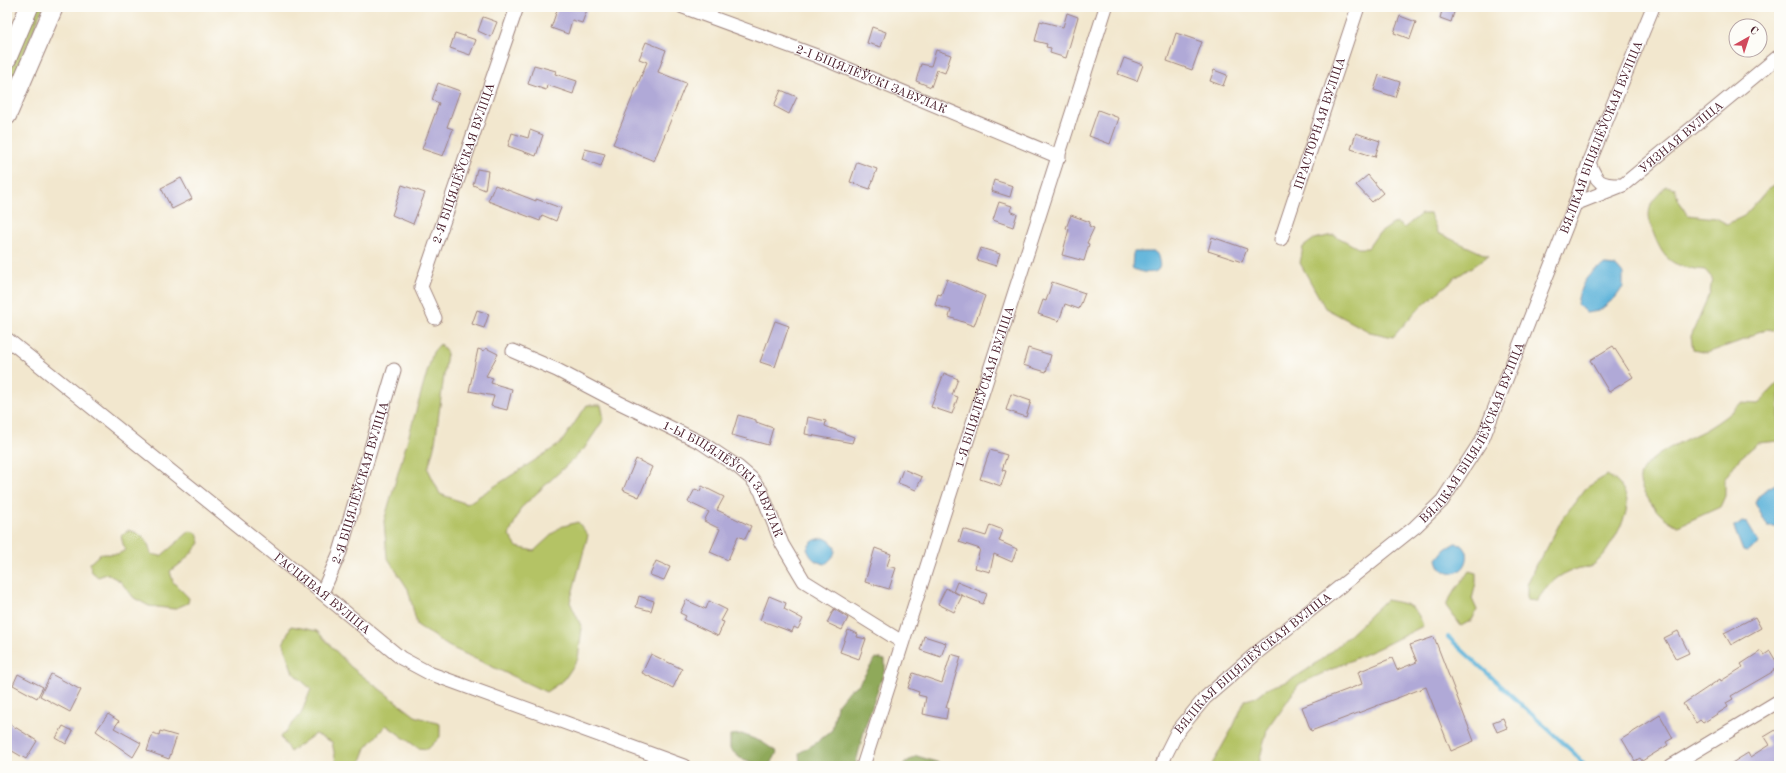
<svg xmlns="http://www.w3.org/2000/svg" width="1786" height="773" font-family="'Old Standard TT',serif">
  <rect width="100%" height="100%" fill="#fdfcf7"/>
  <filter id="ink" filterUnits="userSpaceOnUse"><feTurbulence type="fractalNoise" baseFrequency=".025" numOctaves="2"/><feDisplacementMap in="SourceGraphic" scale="8" xChannelSelector="R" yChannelSelector="G"/><feConvolveMatrix kernelMatrix="1 2 1 2 8 2 1 2 1" color-interpolation-filters="sRGB"/></filter>
  <filter id="wash" filterUnits="userSpaceOnUse"><feTurbulence type="fractalNoise" baseFrequency=".012" numOctaves="4" result="noise"/><feDisplacementMap in="SourceGraphic" scale="16" xChannelSelector="R" yChannelSelector="G"/><feGaussianBlur stdDeviation="0.9" result="paint"/><feColorMatrix in="noise" values="0 0 0 0 0 0 0 0 0 0 0 0 0 0 0 0 0 1.4 0 .05"/><feComposite in="paint" operator="in"/></filter>
  <g filter="url(#wash)">
    <rect width="100%" height="100%" fill="#f2e7ce"/>
    <path fill="#b4c365" stroke="#7f7148" d="M37 7H43L7 93V79Z
      M1779 182V332L1768 329 1755 333 1746 339 1707 353 1693 350 1691 336 1710 292 1712 278 1705 270C1673 267 1664 262 1653 232 1650 223 1647 215 1651 205 1653 198 1662 192 1666 186L1675 188 1678 199 1687 215 1716 218 1727 224 1744 216 1768 189Z
      M1421 214H1430L1438 233 1488 256 1455 278 1416 311 1393 337 1370 332 1325 308 1300 263 1303 247 1314 239 1334 235 1358 248H1368L1377 235 1396 222 1404 228Z
      M440 344 447 353 435 443 428 469 440 494 467 504 560 444 587 405H601L604 419 584 449 521 508 509 535 517 547 534 551 560 527 578 522 588 535 570 602 582 628 578 659 564 680 546 692 448 646 417 625 408 589 387 557 384 521 433 352Z
      M1779 382V441L1758 443 1739 459 1725 478V496L1720 507 1678 526C1664 519 1655 511 1647 497 1644 492 1639 484 1640 478 1641 457 1691 438 1707 429 1720 421 1731 413 1741 403L1758 404Z
      M1607 475C1637 492 1628 514 1614 539 1608 549 1603 558 1593 565 1588 569 1581 567 1576 569 1558 574 1546 586 1537 601L1527 600V585L1536 564 1546 550 1562 519 1586 488Z
      M128 530C144 535 147 538 151 554L161 556 190 531 197 533 200 543C191 554 182 564 170 571L173 582 189 598 188 603 174 609 149 606 134 598 120 581 107 574 98 577 92 572 90 563 100 554H118L126 550 123 544 121 536Z
      M1469 571 1476 573V583L1472 599 1477 610 1472 620 1461 626 1446 606C1452 592 1461 583 1469 571Z
      M1386 600C1407 604 1416 604 1423 626L1383 646 1299 684 1267 730 1258 766H1211L1233 727 1245 700C1261 697 1258 693 1269 688 1275 685 1281 684 1286 682 1323 664 1356 628 1386 600Z
      M291 626 317 631 351 667 415 716 440 724V737L428 749 418 748 386 725 366 748 359 766H334L336 762 332 742 315 734 290 752 281 737 301 714 311 689 293 673 283 644Z"/>
    <path fill="#8fa95a" stroke="#6c6442" d="M876 658 885 660V669L865 727 855 766H800L799 753 816 743 832 730 837 705 849 690 858 685Z
      M742 734 762 742 777 752C774 759 771 766 763 766L740 758 730 749V735Z
      M917 756 946 765 947 766H903L904 763Z"/>
    <path fill="#5eb4da" stroke="#546a82" d="M1134 252H1155L1158 255C1158 258 1161 265 1159 268 1156 276 1137 272 1132 268L1133 254Z
      M1605 265 1616 266 1623 274V287L1616 297 1599 311 1586 313 1577 304C1580 285 1587 272 1605 265Z
      M1779 482V525L1774 527H1768L1755 503C1760 492 1768 488 1779 482Z
      M1742 522 1747 523 1759 543 1747 552 1743 551 1734 528Z
      M824 538C840 544 837 556 825 564 815 562 811 559 807 549 811 541 815 539 824 538Z
      M1455 543 1462 544C1463 546 1466 550 1467 552 1471 573 1442 584 1437 559L1445 549Z"/>
    <g fill="none" stroke-linecap="round" stroke-linejoin="round">
      <path stroke="#5eb4da" stroke-width="4" d="M1448 637 1575 754 1585 766"/>
    </g>
    <g id="blocks">
      <path fill="#b0a9d7" d="M558 7H588L582 23 572 20 568 34 551 28Z
        M1443 7 1455 9 1451 22 1440 18Z
        M1067 13 1078 17 1066 58 1050 53 1051 48 1046 47 1047 44 1035 41 1040 21 1063 27Z
        M1400 16 1416 22 1410 39 1394 33Z
        M483 17 497 22 491 37 478 31Z
        M872 27 886 32 881 47 867 43Z
        M455 33 476 40 470 55 450 48Z
        M1176 33 1202 42 1192 70 1167 61Z
        M646 42 666 50 658 72 686 83 654 161 613 144 647 62 639 59Z
        M936 50 951 55 945 73 937 70 931 87 916 81 921 64 931 66Z
        M1124 58 1143 65 1137 81 1118 74Z
        M534 65 556 71 555 74 577 81 573 94 547 85 546 90 528 84Z
        M1214 70 1227 75 1223 86 1210 81Z
        M1379 75 1400 82 1395 97 1374 90Z
        M438 83 460 91 447 127 453 129 443 156 422 149 439 103 432 100Z
        M781 90 797 97 789 114 774 106Z
        M1098 110 1119 118 1110 144 1089 136Z
        M530 130 543 135 536 156 508 146 512 133 528 138Z
        M1356 133 1380 141 1375 157 1351 149Z
        M585 149 605 154 601 166 582 159Z
        M857 162 877 169 870 189 850 182Z
        M477 169 488 171 485 190 473 185Z
        M1368 175 1383 193 1372 202 1356 185Z
        M181 178 192 199 172 209 161 188Z
        M994 180 1013 186 1010 197 991 191Z
        M402 185 425 193 413 224 392 215Z
        M495 185 536 201V199L561 208 556 221 542 215 540 221 488 201Z
        M999 202 1012 206 1010 211 1017 214 1013 227 993 220Z
        M1071 215 1090 222 1089 226 1094 228 1087 243 1089 244 1084 261 1062 255 1069 229 1066 228Z
        M1212 237 1247 249 1242 262 1208 251Z
        M981 248 1000 254 996 266 977 260Z
        M947 279 985 296 974 326 949 317 951 310 935 305 938 294 941 295Z
        M1052 282 1085 293 1079 309 1065 304 1059 321 1038 314 1043 300 1046 301Z
        M477 310 489 314 484 328 472 324Z
        M775 321 789 326 775 367 760 362Z
        M1613 346 1633 377 1609 392 1590 360Z
        M486 348 498 354 486 376 493 378 491 383 512 389 507 410 491 406 494 396 469 391 478 349 484 351Z
        M1028 348 1051 355 1046 372 1023 365Z
        M944 373 958 379 952 395 958 397 952 414 931 407Z
        M1011 394 1031 401 1026 417 1006 410Z
        M738 415 756 420V422L773 428 768 445 732 435Z
        M808 417 826 421 825 426 854 437 852 443 805 434Z
        M990 450 1007 455 1002 470 1006 471 1001 486 980 479Z
        M636 459 652 467 639 497 623 490Z
        M903 469 922 477 916 490 898 483Z
        M702 486 724 497 717 510 751 526 745 539 738 536 728 560 710 552 720 529 704 521 709 512 688 502 695 489 700 491Z
        M990 525 1003 530 999 541 1017 549 1012 562 994 554 990 572 975 568 980 549 959 542 963 529 986 536Z
        M875 548 891 554 887 566 896 568 889 589 865 582Z
        M656 561 670 567 664 580 650 575Z
        M957 582 987 594 983 604 954 592 962 596 954 612 938 604 946 588 953 592Z
        M639 596 654 601 651 611 636 607Z
        M769 596 786 603 784 609 803 619 798 629 794 627 792 632 760 620Z
        M686 600 706 609 709 601 727 610 721 621 724 622 718 636 684 620 686 616 680 613Z
        M834 609 848 618 842 630 827 623Z
        M1755 617 1761 628 1731 645 1724 633Z
        M848 630 858 634 857 637 866 639 859 659 840 652Z
        M1678 631 1689 653 1676 659 1664 638Z
        M924 636 946 643 941 657 920 650Z
        M1434 637 1474 741 1451 751 1426 687 1311 731 1302 707 1362 684 1358 672 1392 658 1397 670 1417 662 1410 645Z
        M1761 651 1764 655 1770 651 1779 666 1773 670 1774 671 1731 696 1733 699 1726 703 1728 707 1703 723 1700 720 1696 723 1683 704 1720 679 1721 681 1743 667 1741 664Z
        M651 654 682 669 673 688 642 673Z
        M951 654 961 657 946 708H948L946 719 923 714 926 697 918 695 919 692 908 688 913 673 942 683Z
        M18 674 43 687 37 698 13 685Z
        M51 674 81 690 70 712 40 696Z
        M108 714 119 721 114 728 141 743 133 757 96 731Z
        M1660 715 1673 738 1666 742 1668 745 1642 761 1640 758 1635 761 1622 739Z
        M1503 718 1507 728 1497 732 1493 722Z
        M7 722 37 741 26 759 7 748Z
        M63 726 73 731 66 744 56 738Z
        M1779 728V766H1727L1748 753 1750 757 1769 745 1764 737Z
        M160 731 177 736 169 759 147 751 153 733 159 735Z"/>
    </g>
  </g>
  <g filter="url(#ink)">
    <use href="#blocks" fill-opacity="0" stroke="#9e837c" stroke-width="1"/>
    <g fill="none" stroke-linecap="round" stroke-linejoin="round">
      <defs>
        <g id="street">
          <path id="s1" d="M683 7 817 56 1059 157"/>
          <path d="M1589 163C1597 181 1598 185 1619 185"/>
          <path id="s2" d="M1575 204 1623 185 1779 56"/>
          <path id="s3" d="M1281 239 1358 7"/>
          <path id="s4" d="M435 318 421 287 517 7"/>
          <path id="s5" d="M7 339 322 593 401 658 429 673 684 766"/>
          <path id="s6" d="M513 351 557 370 618 402 702 443 738 467 752 479 761 491 782 544 804 581 902 642"/>
          <path id="s7" d="M322 593 340 552 394 370"/>
          <path id="s8" d="M863 766 1106 7"/>
          <path id="s9" d="M1162 766 1165 756 1177 732 1205 698 1259 651 1415 527 1442 501 1483 438 1575 204 1589 163 1653 7"/>
          <path d="M1671 766 1779 701"/>
        </g>
        <path id="secondary" d="M7 59 29 7
          M7 116 54 7"/>
      </defs>
      <use href="#street" stroke="#9e837c" stroke-width="15"/>
      <use href="#secondary" stroke="#9e837c" stroke-width="20"/>
      <use href="#street" stroke="#fff" stroke-width="13"/>
      <use href="#secondary" stroke="#fff" stroke-width="18"/>
    </g>
  </g>
  <g text-anchor="middle" stroke-width="3" stroke-linejoin="round" paint-order="stroke">
    <g font-size="12" fill="#4a1f2b" stroke="#fdfcf7">
      <text dy="4" stroke="none"><textPath href="#s1" startOffset="202">2-І БІЦЯЛЁЎСКІ ЗАВУЛАК</textPath></text>
      <text dy="4" stroke="none"><textPath href="#s3" startOffset="122">ПРАСТОРНАЯ ВУЛІЦА</textPath></text>
      <text dy="4" stroke="none"><textPath href="#s9" startOffset="788">ВЯЛІКАЯ БІЦЯЛЁЎСКАЯ ВУЛІЦА</textPath></text>
      <text dy="4" stroke="none"><textPath href="#s2" startOffset="127">УЯЗНАЯ ВУЛІЦА</textPath></text>
      <text dy="4" stroke="none"><textPath href="#s4" startOffset="165">2-Я БІЦЯЛЁЎСКАЯ ВУЛІЦА</textPath></text>
      <text dy="4" stroke="none"><textPath href="#s8" startOffset="398">1-Я БІЦЯЛЁЎСКАЯ ВУЛІЦА</textPath></text>
      <text dy="4" stroke="none"><textPath href="#s9" startOffset="464">ВЯЛІКАЯ БІЦЯЛЁЎСКАЯ ВУЛІЦА</textPath></text>
      <text dy="4" stroke="none"><textPath href="#s7" startOffset="117">2-Я БІЦЯЛЁЎСКАЯ ВУЛІЦА</textPath></text>
      <text dy="4" stroke="none"><textPath href="#s6" startOffset="252">1-Ы БІЦЯЛЁЎСКІ ЗАВУЛАК</textPath></text>
      <text dy="4" stroke="none"><textPath href="#s5" startOffset="405">ГАСЦЯВАЯ ВУЛІЦА</textPath></text>
      <text dy="4" stroke="none"><textPath href="#s9" startOffset="140">ВЯЛІКАЯ БІЦЯЛЁЎСКАЯ ВУЛІЦА</textPath></text>
    </g>
  </g>
  <rect width="1786" height="773" fill="none" stroke="#fdfcf7" stroke-width="24"/>
  <g transform="translate(1748 38) rotate(39)"><circle r="19" fill="#fdfcf7" stroke="#b5a4a5"/>
  <path d="M0-3L7 15L0 10L-7 15Z" fill="#d1495b"/>
  <text y="-6" font-size="11" font-weight="bold" text-anchor="middle" fill="#4a1f2b">С</text>
  </g>
</svg>
